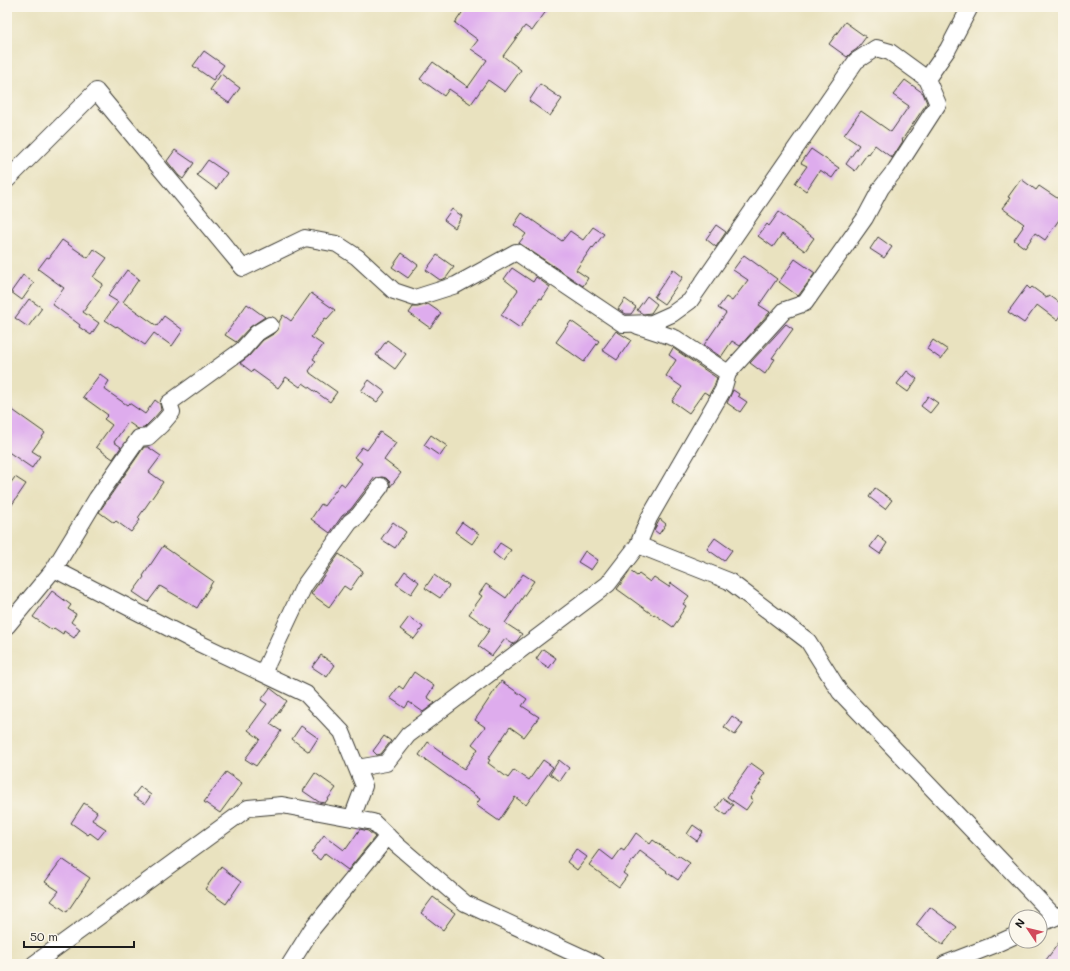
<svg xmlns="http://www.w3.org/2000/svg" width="1070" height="971" font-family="Mali,sans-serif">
  <rect width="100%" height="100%" fill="#fbf7ec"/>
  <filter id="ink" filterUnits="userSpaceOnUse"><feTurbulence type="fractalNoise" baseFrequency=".025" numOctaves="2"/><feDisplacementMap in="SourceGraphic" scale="8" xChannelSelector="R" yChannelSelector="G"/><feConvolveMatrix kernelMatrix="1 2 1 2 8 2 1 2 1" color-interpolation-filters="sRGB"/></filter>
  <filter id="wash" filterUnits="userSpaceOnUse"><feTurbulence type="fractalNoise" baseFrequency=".012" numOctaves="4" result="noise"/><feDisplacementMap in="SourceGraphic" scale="16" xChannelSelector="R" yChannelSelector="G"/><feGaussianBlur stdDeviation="0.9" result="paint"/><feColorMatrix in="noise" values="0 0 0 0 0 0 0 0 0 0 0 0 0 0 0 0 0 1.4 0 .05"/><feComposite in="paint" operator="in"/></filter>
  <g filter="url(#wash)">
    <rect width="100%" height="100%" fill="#e9e2bf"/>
    <g id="blocks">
      <path fill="#deaced" d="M466 7H549L532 31 525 26 503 56 521 70 505 92 488 80 471 104 449 89 444 96 420 79 433 62 468 87 487 60 471 49 478 40 455 23Z
        M845 22 866 37 857 49 851 53 847 57 829 44Z
        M204 51 224 65 213 80 193 66Z
        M221 74 240 88 229 103 210 90Z
        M905 80 923 93 927 103 902 140 903 141 892 158 875 145 869 154 868 153 855 171 846 164 859 145 844 135 861 111 891 132 909 106 893 95Z
        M540 84 562 99 550 116 529 101Z
        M811 149 839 168 832 178 820 170 806 191 795 183 807 166 801 163Z
        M175 150 194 163 183 179 179 176 167 161Z
        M208 160 227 173 216 189 197 175Z
        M1021 179 1036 190 1039 186 1063 202V214L1045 240 1035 233 1025 248 1014 240 1023 227 1022 226 1024 224 1002 208 1010 198 1008 197Z
        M452 209 462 216 455 228 444 220Z
        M779 212 814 238 805 251 782 234 773 247 758 236 767 224 769 226Z
        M522 213 562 241 570 231 583 240 593 227 604 234 593 248 592 247 576 270 588 278 583 286 519 243 526 234 514 225Z
        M716 225 726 232 716 247 706 239Z
        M878 237 892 247 884 258 870 249Z
        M62 240 88 258 94 249 107 258 93 277 103 284 83 312 99 323 91 335 79 327 80 325 52 304 64 288 38 269 47 257 49 258Z
        M402 253 418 265 408 278 392 267Z
        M437 255 454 267 446 278 440 280 426 270Z
        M744 255 777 279 759 305 770 312 740 346 732 341 721 357 704 345 726 313 718 308 726 297 732 301 748 280 733 270Z
        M795 259 815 273 799 295 798 296 779 282Z
        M512 268 533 282 536 277 550 287 542 299 540 298 520 328 501 315 518 290 504 279Z
        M673 269 683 277 664 304 654 297Z
        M127 270 139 279 123 302 157 326 164 316 183 330 172 346 154 333 145 345 117 326 116 327 105 320 118 302 108 296Z
        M23 275 34 283 22 300 11 292Z
        M1027 286 1030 289 1032 287 1047 298 1049 295 1063 305V311L1057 320 1037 305 1024 323 1008 312Z
        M311 293 335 310 327 319 325 318 311 337 323 345 313 359 316 361 309 371 310 372V373L337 392 330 402 303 383 300 387 286 377 278 388 253 370 252 372 240 363 249 356 263 340 275 333 278 330 279 325V322L283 315 291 321Z
        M647 296 657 304 651 313 643 314 637 310Z
        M29 299 42 308 28 327 15 318Z
        M625 299 636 307 631 314H626L618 309Z
        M247 304 265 317 250 327 236 342 225 335Z
        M428 304 441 313 430 328 409 313 413 307H418Z
        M571 321 599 341 584 362 556 342Z
        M786 324 793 329 772 358 775 359 765 374 750 363Z
        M616 331 631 340 617 360 602 350Z
        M387 340 406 354 395 369 376 355Z
        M933 340 948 350 941 359 927 349Z
        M673 348 717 378 714 386 709 395 704 392 689 413 672 401 682 387 666 376 676 360 669 355Z
        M907 371 917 379 908 392 897 384Z
        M100 374 109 381 104 389 127 405 129 403 145 414 155 400 160 404 161 410 154 418 144 428 138 429 128 422 114 442 121 447 113 459 96 447 112 425 104 419 108 415 83 397Z
        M369 380 385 392 377 402 361 391Z
        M733 390 739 394 738 396 747 402 740 412 727 403Z
        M928 396 938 403 930 413 921 406Z
        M7 406 45 433 32 451 40 456 32 468 7 451Z
        M380 432 396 443 384 460 401 473 390 487V482L386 478 382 477 376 478 375 477 351 509 342 516 330 533 311 519 321 504 324 506 341 483 345 486 362 463 354 457 362 447 367 450Z
        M431 435 447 446 440 456 424 445Z
        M144 447H148L161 456 149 472 163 482 138 518 140 520 131 532 116 521 114 523 99 512Z
        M15 477 26 484 7 512V488Z
        M875 488 892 500 885 509 869 497Z
        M660 519 666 524 659 534 654 530Z
        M393 522 406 532 395 548 381 539Z
        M462 522 479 534 472 544 455 532Z
        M878 536 887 543 880 554 870 547Z
        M715 538 732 550 724 561 707 549Z
        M500 543 511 550 503 561 493 553Z
        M163 546 213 581 197 608 160 586 148 602 133 592 144 577 143 576Z
        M585 551 598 560 591 570 578 562Z
        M339 554 363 571 350 590 344 586 329 607 311 594Z
        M405 571 419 582 411 594 396 584Z
        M630 571 637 576 639 574 650 582 654 577 669 587 671 583 689 596 683 604 686 606 679 617H680L673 627 654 614 653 615 617 589Z
        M523 574 534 581 505 623 522 634 517 641 513 644 505 639 492 656 478 646 490 629 469 614 482 596 479 594 486 584 506 598Z
        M434 575 449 586 440 598 425 588Z
        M52 591 71 605 68 609 76 614 71 622 80 629 74 638 64 631 63 634 54 628 52 630 33 617Z
        M409 617 423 627 414 639 400 629Z
        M543 649 556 658 549 668 536 659Z
        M321 655 335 665 327 677 312 667Z
        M414 672 434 686 427 697 435 703 423 712 409 702 405 708 390 698 399 686 403 689Z
        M501 681 527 699 522 706 539 717 524 737 510 727 488 759 490 760 488 763 508 778 514 770 529 780 543 760 553 767 526 805 515 797 499 821 476 805 480 799 419 755 428 742 443 753 442 754 464 769 478 749 472 744 485 727 475 720Z
        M270 688 287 701 270 724 281 731 256 766 245 759 260 739 248 730 267 704 261 700Z
        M732 716 743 724 735 735 724 727Z
        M301 726 318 738 309 752 292 739Z
        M384 736 391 741 381 754 377 755 373 751Z
        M559 760 569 768 560 781 550 774Z
        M751 763 765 773 760 780 762 781 750 798 753 800 746 810 727 797Z
        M226 772 242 783 220 813 204 802Z
        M315 773 336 788 325 803 319 802 303 791Z
        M140 787 151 795 145 804 133 796Z
        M723 798 733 805 726 815 716 808Z
        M84 803 97 812 92 820 106 829 98 839 90 833 88 835 71 823Z
        M693 825 703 832 697 841 687 834Z
        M360 829 368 831 375 837 348 870 325 853 320 860 311 853 324 835 344 850 345 848 346 849Z
        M636 833 650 844 653 840 677 857 678 855 690 863 678 880 666 872 667 871 640 851 623 873 627 876 619 887 589 865 600 850 613 860 621 849 624 851Z
        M576 849 587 857 577 870 567 862Z
        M62 859 90 878 67 912 51 901 59 891 45 882Z
        M221 867 241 882 226 904 205 889Z
        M433 897 455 913 443 930 421 913Z
        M930 907 957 927 943 945 916 925Z
        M1063 937V964H1043Z"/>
    </g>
  </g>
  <g filter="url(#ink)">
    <use href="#blocks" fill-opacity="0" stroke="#3b3a34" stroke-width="1"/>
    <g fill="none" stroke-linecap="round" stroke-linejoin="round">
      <defs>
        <path id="minor" d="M7 180 96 91 243 268 305 238 337 244 357 257 394 291 415 298 456 285 516 252 623 324 652 323 672 314 690 301 856 61 876 48 890 52 927 79 948 49 970 7
          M638 326 675 338 728 373
          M638 545 729 581 808 641 840 692 1055 917
          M54 569 97 498 139 438 148 437 161 425 172 412 169 403 242 350 257 333 270 325
          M7 626 54 569 190 639 306 694 342 732 364 786 352 818
          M263 673 304 586 350 522 358 516 381 486
          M357 768 386 763 408 735 608 584 638 545 649 518 723 390 728 373 785 310 805 303 865 218 881 188 896 169 938 104 927 79
          M1040 924 1063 914
          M34 964 248 808 282 805 373 822 397 845 465 903 597 964
          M290 964 312 929 388 836
          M945 964 994 945 1016 935"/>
      </defs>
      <use href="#minor" stroke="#3b3a34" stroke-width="18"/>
      <use href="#minor" stroke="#fff" stroke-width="16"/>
    </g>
  </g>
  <rect width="1070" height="971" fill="none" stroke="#fbf7ec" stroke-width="24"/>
  <g transform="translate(1028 929) rotate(305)"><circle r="19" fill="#fbf7ec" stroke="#a29f99"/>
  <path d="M0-3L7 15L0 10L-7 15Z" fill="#d1495b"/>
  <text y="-6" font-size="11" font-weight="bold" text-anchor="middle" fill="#1c1c1c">N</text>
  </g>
  <path d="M24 941v6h110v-6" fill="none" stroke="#1c1c1c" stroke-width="2"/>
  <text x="30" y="941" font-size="12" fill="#1c1c1c" stroke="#fbf7ec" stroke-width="3" paint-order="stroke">50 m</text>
</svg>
